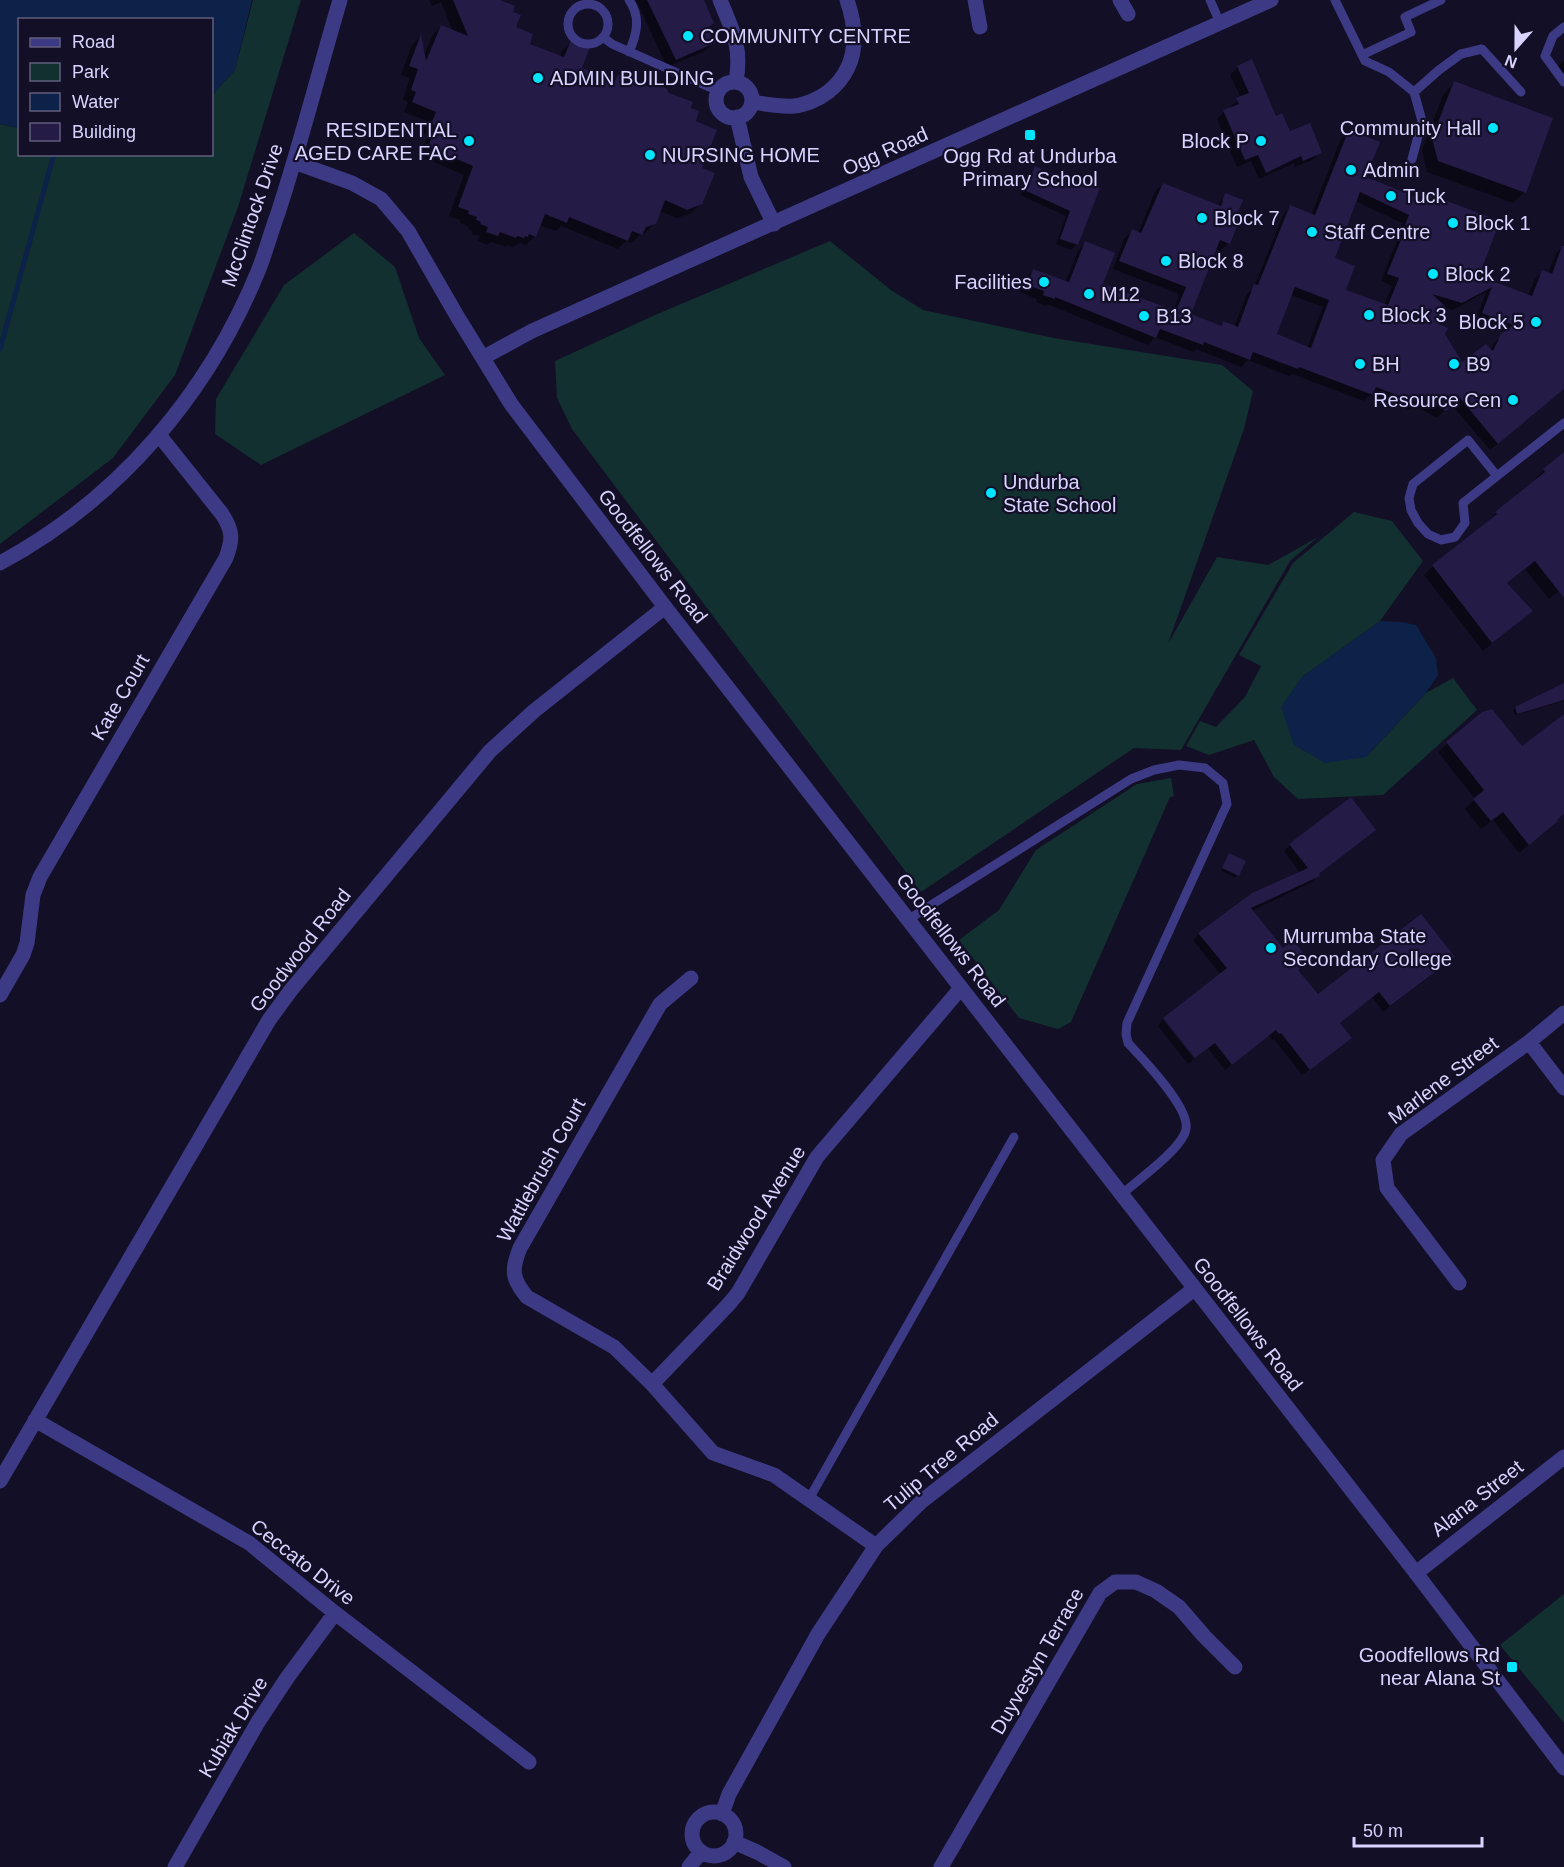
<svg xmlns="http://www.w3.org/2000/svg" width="1564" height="1867" font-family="Helvetica,sans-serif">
  <rect width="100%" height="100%" fill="#130f26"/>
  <path fill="#12302f" d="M253 0H301L238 207 175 375 113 458 0 544V124L19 128 20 154H212V95L235 70Z
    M354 233 395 267 419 338 445 375 261 465 215 434 216 399 284 285Z
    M830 241 891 290 923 310 1054 338 1222 365 1253 391 1244 429 1168 644 1217 557 1268 565 1318 537 1290 561 1181 750 1134 748 921 892 572 429 557 398 555 361 655 315Z
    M1354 512 1392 521 1423 561 1380 621 1302 677 1366 757 1426 693 1453 678 1477 710 1383 795 1298 799 1274 777 1254 740 1209 755 1186 746 1200 721 1216 727 1245 697 1261 666 1239 655 1293 563Z
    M1171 778 1174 796 1170 797 1071 1022 1058 1029 1019 1018 959 940 999 910 1036 850 1137 784Z
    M1564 1594V1723L1500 1645Z"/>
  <path fill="#0c2248" d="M0 0H252L235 70 212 95V20H20L19 128 0 124Z
    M1380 621 1401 622 1416 625 1436 658 1438 675 1426 693 1366 757 1325 763 1294 745 1281 707 1302 677Z"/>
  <path fill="#0007" fill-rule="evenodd" d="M429 0H496L511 13 514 28 528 45 560 56 562 51 571 42 580 69 613 81 618 77 668 94 689 109 694 122 700 169 701 203 691 213 677 218 659 211 655 223 645 233 641 234 632 243 626 241 618 249 561 226 556 231 539 225 535 236 526 245 520 243 513 247 507 245 506 247 491 242 487 245 478 241 480 236 472 234 473 231 468 229 469 227 460 223V220L449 216 464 175 420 156 428 135 423 133 427 121 404 112 408 102 403 99 410 78 401 75 412 45 420 37 424 56 432 36 441 26 453 31 441 2 432 6Z
    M636 0H703L706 29 713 43 705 51 667 67Z
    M1564 60V82L1554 70Z
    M1238 67 1275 118 1289 133 1320 153 1312 160 1295 167 1294 163 1259 179 1251 161 1237 167 1217 119 1224 112 1231 109 1230 107 1241 98 1230 75Z
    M1455 82 1524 192 1513 203 1427 172 1422 150 1444 93Z
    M1349 131 1364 178 1413 198 1419 192 1477 277 1528 296 1535 279 1542 272 1548 274 1556 253 1564 246V389L1490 450 1451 404 1437 418 1414 405 1409 410 1370 395 1364 401 1292 374 1289 376 1248 360 1241 367 1196 349 1194 352 1155 337 1148 345 1047 304 1046 306 1036 302 1037 299 1020 292 1026 278 1033 270 1065 283 1078 251 1086 243 1101 285 1173 312 1179 294 1113 269 1124 239 1132 231 1138 233 1155 192 1163 184 1217 206 1226 195 1228 243 1221 251 1215 249 1190 315 1220 327 1224 323 1234 327 1247 294 1254 287 1283 215 1290 207 1311 215 1341 139ZM1355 201 1402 223 1399 232 1400 233 1381 281 1392 286 1384 306 1344 290 1333 259ZM1486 292 1476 321 1506 332 1494 343 1490 350 1461 364 1444 334 1436 325 1443 307 1453 310ZM1291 295 1323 307 1307 348 1275 335Z
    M1035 168 1078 187 1082 183 1098 189 1076 245 1071 250 1056 244 1066 216 1020 195 1030 173Z
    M1564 454V587L1549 599 1525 569 1506 584 1531 611 1483 651 1424 575 1433 566 1488 523 1487 522 1496 513 1536 481 1535 479 1544 470Z
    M1564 685V701L1515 715 1513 710 1515 708Z
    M1483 713 1522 748 1564 715V814L1519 853 1493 820 1481 829 1465 809 1475 799 1438 752Z
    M1367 836 1318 875 1312 882 1251 911 1318 996 1447 963 1383 1012 1372 997 1339 1023 1343 1044 1302 1075 1274 1039 1272 1040 1269 1035 1225 1070 1208 1048 1197 1057 1165 1018 1221 975 1193 940 1199 934 1300 873 1284 851 1290 845Z
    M1229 855 1244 862 1235 878 1221 870Z
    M1163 1020 1194 1059 1188 1064 1158 1026Z"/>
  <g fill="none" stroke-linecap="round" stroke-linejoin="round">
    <path stroke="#0c2248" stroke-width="5" d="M0 349 54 154"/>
  </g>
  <path fill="#241b47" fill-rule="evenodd" d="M453 0H500L515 6 513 12 521 15 516 27 533 34 530 44 564 57 571 40 590 47 582 68 615 81 618 75 650 87 654 83 666 88 669 93 693 102 691 108 699 111 696 121 717 130 702 168 715 173 702 204 687 210 665 200 656 224 646 227 642 235 632 231 628 241 569 217 567 223 545 214 536 237 529 234 528 237 525 236 524 238 517 236 516 238 500 232 498 236 486 232 488 227 480 224 481 222 476 220 477 217 468 214 469 211 458 207 473 166 428 147 436 126 431 124 436 112 412 102 416 92 411 90 418 69 409 66 421 34 426 61 441 25 468 36Z
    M647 0H704L714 23 707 28 715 43 676 60Z
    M1252 59 1276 116 1282 113 1290 131 1310 123 1322 153 1303 161 1301 156 1266 173 1258 155 1245 160 1223 110 1239 104 1236 98 1249 93 1237 66Z
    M1454 81 1553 118 1526 193 1438 161 1432 138Z
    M1349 129 1380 142 1366 177 1416 197 1418 190 1500 221 1479 276 1532 296 1542 270 1552 274 1562 246H1564V389L1498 444 1460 398 1446 411 1420 397 1418 403 1376 387 1373 395 1299 367 1298 369 1253 352 1250 360 1204 342 1203 345 1160 329 1156 338 1055 297V299L1043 295 1044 291 1027 285 1033 269 1069 282 1085 241 1115 253 1103 284 1176 311 1186 287 1119 261 1132 229 1141 233 1163 183 1221 206 1225 193 1243 200 1238 212 1242 213 1230 244 1220 240 1191 314 1222 326 1223 321 1238 327 1254 284 1258 285 1290 205 1315 215ZM1360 192 1409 215 1405 225H1407L1387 274 1399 278 1388 305 1346 290 1355 266 1335 258ZM1295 287 1329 300 1311 348 1277 334ZM1492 287 1482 313 1513 325 1501 334 1493 351 1486 344 1462 362 1445 334 1448 328 1438 324 1445 306 1432 294 1462 303Z
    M1035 166 1080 186 1082 181 1100 188 1078 245 1060 239 1070 211 1024 190Z
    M1564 452V598L1535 561 1507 583 1533 611 1492 643 1432 565 1497 514 1495 512 1545 472 1543 469Z
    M1564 683V700L1517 714 1515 707Z
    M1492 709 1522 746 1564 714V814L1557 820 1558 821 1529 845 1503 812 1491 821 1473 799 1484 790 1446 742 1482 712Z
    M1351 797 1376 830 1319 874 1320 876 1251 908 1283 948 1293 940 1309 960 1298 970 1318 994 1421 914 1455 957 1390 1006 1379 992 1340 1023 1352 1038 1310 1070 1281 1033 1279 1034 1276 1030 1232 1065 1215 1043 1195 1058 1163 1018 1227 968 1198 933 1252 893 1308 868 1289 844Z
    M1229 853 1246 861 1239 876 1222 868Z"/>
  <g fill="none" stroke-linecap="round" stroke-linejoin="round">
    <path stroke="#3d3a85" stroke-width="9" d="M1210 0 1220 23
      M1335 0 1365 61 1389 72 1414 92 1422 121 1412 159
      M568 24a20 20 0 1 1 40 0a20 20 0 1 1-40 0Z
      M1564 27 1553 36 1545 56 1564 82
      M603 37 612 44 718 91
      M629 52C637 34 641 17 629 0
      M1362 55 1411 32 1405 17 1441 0
      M1414 92 1439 70 1461 54 1482 49 1521 92
      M1497 476 1468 440 1413 484 1409 498 1411 510 1418 523 1428 534 1441 540 1455 537 1465 523 1463 503 1564 423
      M909 919 1131 779 1154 770 1179 765 1205 768 1223 783 1227 804 1127 1023 1126 1034 1128 1043C1143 1059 1190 1108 1186 1129 1183 1148 1137 1181 1122 1194
      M809 1499 1014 1137"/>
    <path stroke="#3d3a85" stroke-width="15" d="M720 0C733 32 742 46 736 82
      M975 0 980 27
      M1120 0 1128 14
      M716 100a18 18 0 1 1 36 0a18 18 0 1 1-36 0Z
      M752 102C765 104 780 107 794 106 805 105 819 99 828 92 858 68 859 35 847 0
      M737 117 751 177 774 224
      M691 978 660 1004 520 1248C511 1270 512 1279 527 1297L614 1347 652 1384 713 1453 774 1475 876 1546
      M0 995 23 955 27 943 33 895 40 877 226 558C233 539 233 531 222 514L159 435
      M1529 1042 1564 1088
      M1459 1283 1387 1188 1383 1160 1401 1134 1529 1042 1564 1013
      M652 1384 729 1304 738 1293 817 1157 961 988
      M35 1420 249 1543 335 1613 529 1762
      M0 1481 269 1020 291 990 490 751 534 711 665 607
      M1416 1573 1564 1457
      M692 1834a22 22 0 1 1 44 0a22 22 0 1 1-44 0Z
      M722 1814 729 1794 818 1634 876 1546 922 1501 1194 1289
      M734 1842 757 1852 784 1867
      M175 1867 258 1722 287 1678 335 1613
      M689 1867 701 1852
      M941 1867 1100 1593 1115 1582H1136L1156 1591 1179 1607 1204 1636 1235 1667"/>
    <path stroke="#3d3a85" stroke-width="15" d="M294 162 352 183 381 199 408 231 457 316 511 404 665 607 1416 1573 1564 1768
      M484 357 532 331 1271 0
      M0 563C119 499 208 394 259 269 266 251 271 232 278 213 301 143 319 71 340 0"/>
  </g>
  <g fill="#00e5ff" stroke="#130f26" stroke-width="2">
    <circle cx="688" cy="36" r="6"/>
    <circle cx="538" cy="78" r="6"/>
    <circle cx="1493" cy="128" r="6"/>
    <rect x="1024" y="129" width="12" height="12" rx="3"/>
    <circle cx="469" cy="141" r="6"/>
    <circle cx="1261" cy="141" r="6"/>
    <circle cx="650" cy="155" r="6"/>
    <circle cx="1351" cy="170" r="6"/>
    <circle cx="1391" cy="196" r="6"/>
    <circle cx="1202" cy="218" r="6"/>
    <circle cx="1453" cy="223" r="6"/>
    <circle cx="1312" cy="232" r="6"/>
    <circle cx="1166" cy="261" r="6"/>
    <circle cx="1433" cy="274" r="6"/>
    <circle cx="1044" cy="282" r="6"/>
    <circle cx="1089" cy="294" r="6"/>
    <circle cx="1369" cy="315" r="6"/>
    <circle cx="1144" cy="316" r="6"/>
    <circle cx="1536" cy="322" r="6"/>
    <circle cx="1360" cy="364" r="6"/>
    <circle cx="1454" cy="364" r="6"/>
    <circle cx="1513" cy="400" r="6"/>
    <circle cx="991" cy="493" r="6"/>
    <circle cx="1271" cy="948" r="6"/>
    <rect x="1506" y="1661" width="12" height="12" rx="3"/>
  </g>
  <g text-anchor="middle" stroke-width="4.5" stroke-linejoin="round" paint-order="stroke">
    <g font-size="20" fill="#d9d4ff" stroke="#130f26" text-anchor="start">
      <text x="700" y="43">COMMUNITY CENTRE</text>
      <text x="550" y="85">ADMIN BUILDING</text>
      <text x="1481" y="135" text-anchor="end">Community Hall</text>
      <text x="457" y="137" text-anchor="end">RESIDENTIAL<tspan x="457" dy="23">AGED CARE FAC</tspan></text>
      <text x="1249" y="148" text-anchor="end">Block P</text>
      <text x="662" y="162">NURSING HOME</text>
      <text x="1030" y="163" text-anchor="middle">Ogg Rd at Undurba<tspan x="1030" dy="23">Primary School</tspan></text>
      <text x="1363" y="177">Admin</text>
      <text x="1403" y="203">Tuck</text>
      <text x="1214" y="225">Block 7</text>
      <text x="1465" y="230">Block 1</text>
      <text x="1324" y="239">Staff Centre</text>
      <text x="1178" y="268">Block 8</text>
      <text x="1445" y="281">Block 2</text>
      <text x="1032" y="289" text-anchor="end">Facilities</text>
      <text x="1101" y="301">M12</text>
      <text x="1381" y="322">Block 3</text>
      <text x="1156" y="323">B13</text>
      <text x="1524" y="329" text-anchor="end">Block 5</text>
      <text x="1372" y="371">BH</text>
      <text x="1466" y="371">B9</text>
      <text x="1501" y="407" text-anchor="end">Resource Cen</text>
      <text x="1003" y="489">Undurba<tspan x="1003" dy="23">State School</tspan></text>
      <text x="1283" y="943">Murrumba State<tspan x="1283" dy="23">Secondary College</tspan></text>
      <text x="1500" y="1662" text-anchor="end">Goodfellows Rd<tspan x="1500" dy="23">near Alana St</tspan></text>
    </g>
    <g font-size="20" fill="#d9d4ff" stroke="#130f26">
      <text transform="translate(885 151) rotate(-24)" y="7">Ogg Road</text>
      <text transform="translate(252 215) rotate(-71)" y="7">McClintock Drive</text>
      <text transform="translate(653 556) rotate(52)" y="7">Goodfellows Road</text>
      <text transform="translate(120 697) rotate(-60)" y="7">Kate Court</text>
      <text transform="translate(951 940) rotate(52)" y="7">Goodfellows Road</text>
      <text transform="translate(300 950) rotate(-52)" y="7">Goodwood Road</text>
      <text transform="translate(1443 1080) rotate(-37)" y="7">Marlene Street</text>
      <text transform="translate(541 1170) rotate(-61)" y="7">Wattlebrush Court</text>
      <text transform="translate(756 1218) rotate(-58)" y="7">Braidwood Avenue</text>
      <text transform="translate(1248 1324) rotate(52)" y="7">Goodfellows Road</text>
      <text transform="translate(941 1462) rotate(-40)" y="7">Tulip Tree Road</text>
      <text transform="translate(1477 1498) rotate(-38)" y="7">Alana Street</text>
      <text transform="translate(303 1562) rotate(38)" y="7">Ceccato Drive</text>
      <text transform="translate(1037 1661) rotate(-60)" y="7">Duyvestyn Terrace</text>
      <text transform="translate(233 1727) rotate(-59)" y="7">Kubiak Drive</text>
    </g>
  </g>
  <rect x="18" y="18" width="195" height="138" fill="#130f26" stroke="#625e7d" stroke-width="1.5"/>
  <rect x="30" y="38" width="30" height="9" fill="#3d3a85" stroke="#625e7d" stroke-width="1.5"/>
  <text x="72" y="48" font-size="18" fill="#d9d4ff">Road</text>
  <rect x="30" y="63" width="30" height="18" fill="#12302f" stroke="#625e7d" stroke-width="1.5"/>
  <text x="72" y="78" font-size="18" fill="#d9d4ff">Park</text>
  <rect x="30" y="93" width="30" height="18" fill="#0c2248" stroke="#625e7d" stroke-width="1.5"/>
  <text x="72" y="108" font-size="18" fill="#d9d4ff">Water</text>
  <rect x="30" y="123" width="30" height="18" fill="#241b47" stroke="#625e7d" stroke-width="1.5"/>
  <text x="72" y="138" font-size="18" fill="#d9d4ff">Building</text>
  <g transform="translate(1516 48) rotate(201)" stroke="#130f26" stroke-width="4.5" paint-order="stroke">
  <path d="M0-4.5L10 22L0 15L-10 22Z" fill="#d9d4ff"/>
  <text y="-9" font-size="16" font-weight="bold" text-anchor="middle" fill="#d9d4ff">N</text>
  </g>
  <path d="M1354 1837v9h128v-9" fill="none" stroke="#d9d4ff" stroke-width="3"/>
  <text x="1363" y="1837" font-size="18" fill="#d9d4ff" stroke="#130f26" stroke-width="4.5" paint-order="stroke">50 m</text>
</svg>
